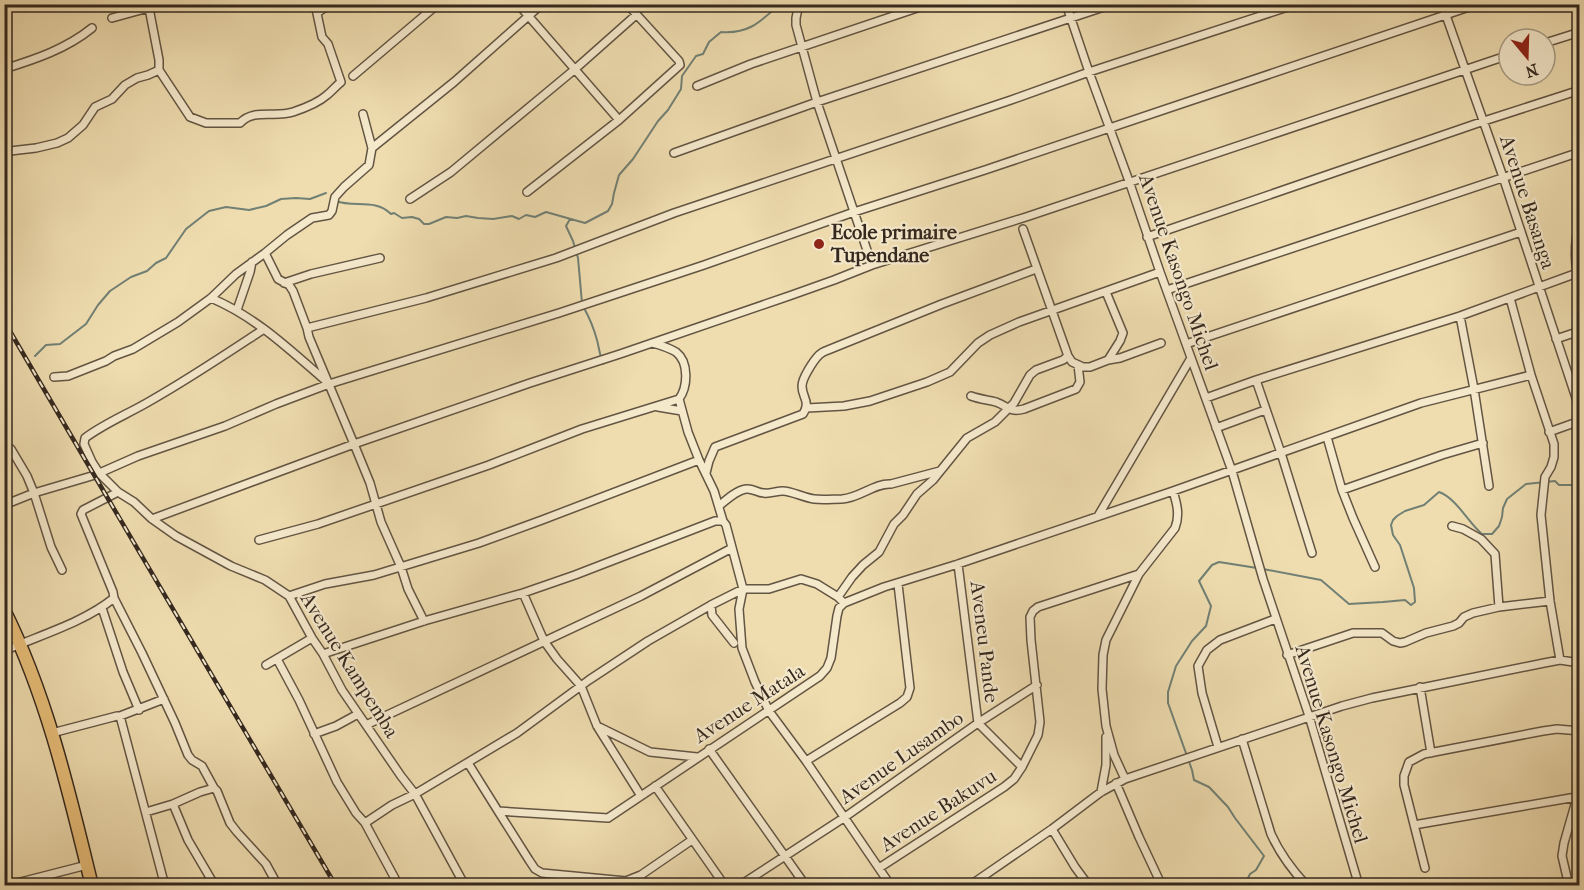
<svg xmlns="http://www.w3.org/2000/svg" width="1584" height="890" font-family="'IM FELL French Canon',serif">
  <rect width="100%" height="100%" fill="#efddb0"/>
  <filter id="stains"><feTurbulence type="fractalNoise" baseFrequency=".00333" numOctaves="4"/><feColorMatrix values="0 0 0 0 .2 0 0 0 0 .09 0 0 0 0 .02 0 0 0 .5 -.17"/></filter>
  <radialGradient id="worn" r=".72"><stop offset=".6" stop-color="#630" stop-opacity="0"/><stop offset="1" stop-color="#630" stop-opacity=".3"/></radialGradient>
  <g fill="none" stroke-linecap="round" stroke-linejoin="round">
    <path stroke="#718075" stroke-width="2" d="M336 201C354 208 375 198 391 214L394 213 402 218 412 217 419 219 424 224H429L446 217 457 218 466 216 478 218 493 219 512 216 519 219 526 215 535 217 546 212 585 223 608 211 612 204 614 193 619 175 633 159 658 121 668 110 681 89 682 76 696 56 703 54 709 42 721 32C749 34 760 22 780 4
      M570 219 566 226 573 241 578 258 582 303
      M584 308C589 317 594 329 597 340 599 348 600 356 603 364
      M35 356 46 345 60 344 86 324 98 305 110 291 131 277 147 271 156 263 166 258 186 229 209 211 226 207 249 210 266 206 281 199 296 198 310 199 326 193
      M1263 569 1321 580 1349 604 1383 602 1405 600 1411 605 1415 602 1414 588 1400 545 1393 535 1391 525 1393 520 1397 516 1405 511 1424 505 1439 492C1456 498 1468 522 1482 534H1492L1499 526 1502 517 1503 508 1507 499 1526 484 1555 481 1559 485H1573L1580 490
      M1244 886 1250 874 1256 870 1264 856 1235 818 1228 807 1209 787 1194 780 1192 770 1168 703V692L1176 666 1192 641 1206 626 1211 606 1199 581 1212 565 1219 562 1257 568"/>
    <defs>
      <path id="minor" d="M152 4 149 8 159 60V70L190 117 206 123H240C254 108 275 118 293 112 305 108 318 103 327 95 332 91 336 86 341 82L328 44 322 37 315 4
        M518 4 619 120
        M1066 4 1089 72 1129 181 1160 272 1232 471 1263 579 1309 716 1359 886
        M1442 4 1503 177 1580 410
        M317 13 330 4
        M112 18 152 7
        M1545 43 1580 32
        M4 69C36 59 66 49 92 28
        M353 76 438 4
        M697 86 751 64 929 4
        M363 114 372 148
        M4 150 10 151 36 148 57 143 68 138 83 125 95 107 112 99 125 85 137 78 148 75 159 70
        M674 153 817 102 1113 4
        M527 192 619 120 680 65 679 61 627 4
        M410 199 451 172 574 70 636 15
        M1147 237 1484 121 1580 90
        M872 265 1026 217 1509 55
        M1577 273C1574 254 1575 238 1580 220
        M284 283 311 274 380 258
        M1167 290 1580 152
        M1106 292 1123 333 1120 341 1108 360
        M211 298C256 317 290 350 327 382
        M1510 298 1531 375 1554 444V457L1551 467 1545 477 1541 515 1550 601 1560 660
        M237 310 250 272 252 262
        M1460 316 1474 389 1489 486
        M307 328 426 298 556 258 674 213 1011 100 1089 72 1297 4
        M264 329C226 354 189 379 150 401 128 414 105 423 85 438L84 444 92 462 99 473 118 492 134 502 152 519 176 536 231 566 265 580 289 596 312 638 323 654 342 690 401 776 415 794 465 886
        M1556 339 1580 331
        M652 343C660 345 669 348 676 352 689 362 688 387 679 399L688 432 699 460 714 491 723 521
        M1186 344 1521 232
        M1068 356 1072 362 1083 367H1090L1108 360 1120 358 1161 343
        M54 377 68 376 106 361 114 356 133 349 178 322 211 298 236 274 265 253 287 235 312 218 329 215 332 211 335 197 344 187 369 165 372 148 454 82 542 4
        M1256 380 1281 453 1312 553
        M971 396C979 399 988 400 996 402 1008 406 1009 413 1024 409L1076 389 1080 382 1078 365
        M1206 398 1256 380 1460 316 1580 272
        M658 407 682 411
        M807 408 844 406 870 401 927 382 950 372 978 343 990 335 1019 322 1160 272
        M1216 428 1265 410
        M1549 432 1580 421
        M1327 437 1342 490 1353 518 1375 567
        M4 448 11 449 27 476 34 493 51 547 62 570
        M706 473 709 461 715 447 803 414C811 401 802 398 802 386 802 378 814 360 819 355 821 353 825 351 828 350L942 304 1036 269
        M1342 490 1442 455 1483 443
        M118 492 83 510 81 514 113 592 114 598 142 653 175 723 188 755 192 760 202 766 214 788
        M4 505 34 493 95 475 138 456 225 426 276 404 329 384 559 313 704 265 854 212 985 170 1478 4
        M719 506C726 500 737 490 746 489 753 488 757 493 764 493 770 494 776 491 783 491 791 491 805 498 814 499 823 500 833 499 842 499 860 498 874 483 891 484L940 471
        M1098 516 1191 358
        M152 519 354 444 309 337 307 328 293 291 289 285 278 279 265 253
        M1452 526 1463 529 1481 539 1495 554 1499 607
        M259 540 318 524 489 465 582 429 679 399
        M958 564 978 723 1022 767
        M523 593 544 641 557 659 581 686 597 726 641 796
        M289 596 325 584 374 575 479 543 542 520 699 460
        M838 597 852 577 863 565 879 552 894 524 903 515 917 494 933 480 967 438 995 422 1014 403 1030 375 1036 370 1063 360 1068 356 1023 229
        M711 605 712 615 734 643
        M102 608 123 672 139 710
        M424 621 408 589 401 567 381 522 370 483 354 444 530 383 620 354 789 296 834 280 872 265 817 102 796 25V18L799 4
        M4 651C40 635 83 623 114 598
        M323 654 424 621 523 593 575 575 715 521H723L726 525 743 589 739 609 742 648 755 682 769 711 806 761 891 886
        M1287 655 1353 633H1382L1393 641 1400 643 1405 642 1426 633 1453 626 1459 623 1464 617 1473 613 1499 607 1550 601
        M277 659 299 700 337 782 356 813 365 823
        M266 665 312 638
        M1420 687 1431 753
        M120 716 164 699
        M366 725 641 596 732 548
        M597 726 650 752 697 757
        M52 733 117 716H120L165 886
        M314 734 336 726 358 714
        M1242 739 1271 834C1280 854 1292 870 1307 886
        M1218 747 1202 693 1198 666 1207 650 1220 640 1275 619
        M709 749 806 886
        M806 761 900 703 907 697 910 688 898 584
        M468 763 498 811 608 818 820 676 827 668 831 658 837 616 839 608 844 603 884 587 958 564 1173 491 1421 403 1531 375
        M1125 779 1114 755 1106 726 1102 689 1103 655 1106 640 1139 574 1175 528C1180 515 1177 504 1173 491
        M1116 783 1139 837 1162 886
        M655 786 725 886
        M1101 792 1106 765V737
        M173 804 188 840 215 886
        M498 811 529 860 535 869 542 873 626 881 641 875 692 840
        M146 812 173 804 200 792 214 788 217 791 230 823 237 832 266 864 278 886
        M1414 825 1576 797
        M1052 829 1075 867 1089 886
        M879 868 1004 787 1014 779 1022 767 1038 735 1040 722 1031 640 1030 617 1033 611 1038 607 1139 574
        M1425 868 1404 785V776L1409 762 1424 754 1543 731 1557 729 1580 731
        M5 886 87 865
        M399 886 365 823 392 805 415 794 517 733 589 680 648 641 711 605 743 589H769L801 579 817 584 838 597 844 603
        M739 886 845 817 978 723 1037 685
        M969 886 1052 829 1101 792 1125 779 1342 706 1372 698 1544 663 1560 660 1580 663
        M1569 886 1562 856 1564 843 1580 787"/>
      <path id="trunk" d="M4 610C47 696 69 792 92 886"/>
    </defs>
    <use href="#minor" stroke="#635543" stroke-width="10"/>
    <use href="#trunk" stroke="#34281f" stroke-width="15"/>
    <use href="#minor" stroke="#f5e9cc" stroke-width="7"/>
    <use href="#trunk" stroke="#e8be78" stroke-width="12"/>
    <defs>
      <path id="rail" d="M4 321 107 497 336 886"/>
    </defs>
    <use href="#rail" stroke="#34281f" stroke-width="4.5"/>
    <use href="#rail" stroke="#f5e9cc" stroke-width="2" stroke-dasharray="7" stroke-linecap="butt"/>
  </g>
  <circle fill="#8f2418" stroke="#f5e9cc" stroke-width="2" cx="819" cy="244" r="6"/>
  <g text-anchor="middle" stroke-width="4.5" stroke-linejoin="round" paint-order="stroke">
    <g font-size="20" fill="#34281f" stroke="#f5e9cc">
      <text transform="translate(1528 202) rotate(72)" y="7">Avenue Basanga</text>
      <text transform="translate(1179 272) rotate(71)" y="7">Avenue Kasongo Michel</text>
      <text transform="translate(985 642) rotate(83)" y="7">Aveneu Pande</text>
      <text transform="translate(350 665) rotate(58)" y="7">Avenue Kampemba</text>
      <text transform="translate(749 703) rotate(-33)" y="7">Avenue Matala</text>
      <text transform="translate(1332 744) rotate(73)" y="7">Avenue Kasongo Michel</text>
      <text transform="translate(901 757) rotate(-35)" y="7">Avenue Lusambo</text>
      <text transform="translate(938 810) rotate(-33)" y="7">Avenue Bakuvu</text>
    </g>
    <g font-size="20" font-weight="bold" fill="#34281f" stroke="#f5e9cc" text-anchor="start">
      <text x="831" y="239">Ecole primaire<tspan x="831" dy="23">Tupendane</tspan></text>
    </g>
  </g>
  <rect width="1584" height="890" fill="none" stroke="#efddb0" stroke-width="24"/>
  <rect x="6" y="6" width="1572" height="878" fill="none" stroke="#34281f" stroke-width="3"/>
  <rect x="12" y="12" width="1560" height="866" fill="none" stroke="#34281f" stroke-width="1.5"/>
  <g transform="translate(1527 57) rotate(161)"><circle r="28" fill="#f5e9cc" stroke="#a89c87" stroke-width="1.5"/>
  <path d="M0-4.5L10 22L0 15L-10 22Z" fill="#8f2418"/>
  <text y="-9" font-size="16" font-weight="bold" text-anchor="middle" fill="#34281f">N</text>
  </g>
  <rect width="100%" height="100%" filter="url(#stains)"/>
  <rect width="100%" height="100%" fill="url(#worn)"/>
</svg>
